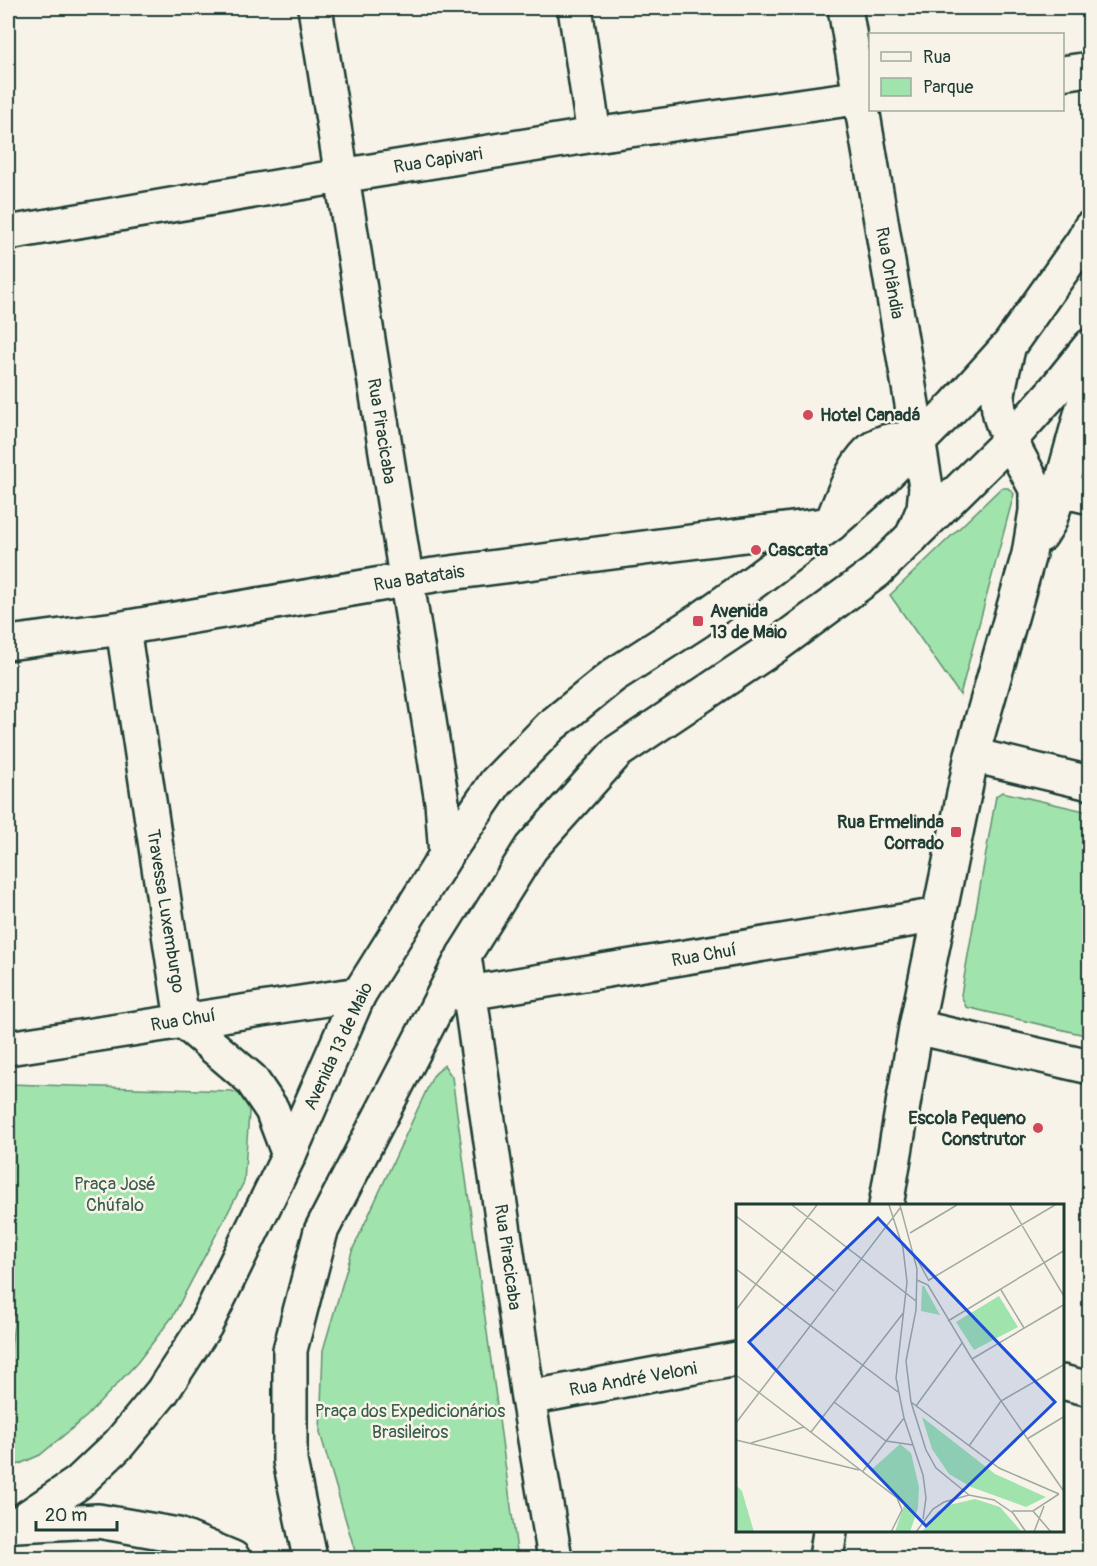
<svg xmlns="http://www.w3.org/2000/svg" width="1097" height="1566" font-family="Pangolin,sans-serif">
  <defs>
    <pattern id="grass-tufts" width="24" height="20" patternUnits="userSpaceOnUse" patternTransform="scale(1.5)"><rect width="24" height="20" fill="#a1e3ad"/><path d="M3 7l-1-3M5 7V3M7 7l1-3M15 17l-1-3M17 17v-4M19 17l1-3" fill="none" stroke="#8ac495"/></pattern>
  </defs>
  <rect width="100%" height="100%" fill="#f7f3e8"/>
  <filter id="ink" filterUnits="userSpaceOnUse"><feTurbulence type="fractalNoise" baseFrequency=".0167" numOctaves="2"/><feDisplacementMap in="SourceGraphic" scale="12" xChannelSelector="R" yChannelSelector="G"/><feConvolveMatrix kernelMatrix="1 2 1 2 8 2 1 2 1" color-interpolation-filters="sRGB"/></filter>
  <g filter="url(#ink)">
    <path fill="url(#grass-tufts)" stroke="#609070" stroke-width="1.5" d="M110 1552 140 1558H16L28 1555Z"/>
    <path fill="#a1e3ad" stroke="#609070" stroke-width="1.5" d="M1001 488H1008L1014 494 960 695 890 595Z
      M1002 792 1089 812V1036L966 1007 961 995 996 796Z
      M444 1065 452 1077 518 1558H357L320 1433 323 1350 352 1251 433 1076Z
      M8 1084 232 1091 247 1097 249 1113 244 1182 173 1316 137 1363 87 1416 40 1455 8 1469V1369L14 1324 8 1248Z"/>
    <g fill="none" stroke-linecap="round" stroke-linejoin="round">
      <defs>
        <path id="minor" d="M315 8 442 802 446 855
          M575 8 594 135
          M845 8 926 487 924 508 912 537
          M1062 73 1090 69
          M8 233 341 176 594 135 870 96
          M1060 490 1090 497
          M1041 535 1049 522 1060 490 1090 382
          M123 628 182 1020 251 1079 272 1110 289 1155
          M8 643 123 628 434 575 831 524C844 495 858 441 896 440 904 440 912 442 919 443
          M972 755 1090 783
          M464 955 528 1398 555 1558
          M469 993 939 915
          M916 1027 1090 1067
          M8 1048 359 994
          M886 1206 916 1027 972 755 1029 554 1036 511V489L1010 440
          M1062 1382 1090 1389
          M528 1398 737 1359
          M826 1558 830 1532"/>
        <path id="major" d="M1008 349C999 387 990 403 1010 440
          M16 1525 78 1483 119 1444 162 1392 205 1326 289 1155 359 994 446 855 496 782 551 726 614 675 698 621 752 583 831 524 882 479 956 404 1010 344 1083 241 1090 228
          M16 1525 98 1521 178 1535 233 1558
          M310 1558 290 1461V1350L321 1231 464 955 531 848 617 752 774 647 876 572 1010 440 1053 392 1090 346"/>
      </defs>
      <use href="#minor" stroke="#1f3d34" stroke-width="38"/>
      <use href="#major" stroke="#1f3d34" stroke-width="38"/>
      <use href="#minor" stroke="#f7f3e8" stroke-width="33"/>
      <use href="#major" stroke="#f7f3e8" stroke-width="33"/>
    </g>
  </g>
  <g fill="#d1495b" stroke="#f7f3e8" stroke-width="2">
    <circle cx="808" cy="415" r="6"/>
    <circle cx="756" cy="550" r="6"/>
    <rect x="692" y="615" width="12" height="12" rx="3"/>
    <rect x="950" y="826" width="12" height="12" rx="3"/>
    <circle cx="1038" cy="1128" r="6"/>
  </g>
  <g text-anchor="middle" stroke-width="5" stroke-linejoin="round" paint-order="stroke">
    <g font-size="18" fill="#1f3d34" stroke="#f7f3e8">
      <text transform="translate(438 160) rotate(-9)" y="6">Rua Capivari</text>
      <text transform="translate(890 273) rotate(80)" y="6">Rua Orlândia</text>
      <text transform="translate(382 431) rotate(81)" y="6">Rua Piracicaba</text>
      <text transform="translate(419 578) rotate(-9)" y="6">Rua Batatais</text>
      <text transform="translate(166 911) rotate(81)" y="6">Travessa Luxemburgo</text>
      <text transform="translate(704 955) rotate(-10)" y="6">Rua Chuí</text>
      <text transform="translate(183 1020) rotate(-9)" y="6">Rua Chuí</text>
      <text transform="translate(338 1046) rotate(-65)" y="6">Avenida 13 de Maio</text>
      <text transform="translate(508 1257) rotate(82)" y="6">Rua Piracicaba</text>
      <text transform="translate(633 1379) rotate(-10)" y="6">Rua André Veloni</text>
    </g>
    <g font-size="18" font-weight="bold" fill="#1f3d34" stroke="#f7f3e8" text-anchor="start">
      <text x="820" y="421">Hotel Canadá</text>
      <text x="768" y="556">Cascata</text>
      <text x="710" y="617">Avenida<tspan x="710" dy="21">13 de Maio</tspan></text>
      <text x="944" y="828" text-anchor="end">Rua Ermelinda<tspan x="944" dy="21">Corrado</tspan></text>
      <text x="1026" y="1124" text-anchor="end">Escola Pequeno<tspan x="1026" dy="21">Construtor</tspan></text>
    </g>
    <g font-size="18" fill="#395e4c" stroke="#f7f3e8">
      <text x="115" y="1190">Praça José<tspan x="115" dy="21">Chúfalo</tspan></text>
      <text x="410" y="1417">Praça dos Expedicionários<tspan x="410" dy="21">Brasileiros</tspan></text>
    </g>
  </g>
  <g transform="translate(736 1204)">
    <rect width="328" height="328" fill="#f7f3e8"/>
    <path d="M239 295 264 303 286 328H186L201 308 213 301Z" fill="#a1e3ad"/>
    <path d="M186 82H188L204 111 185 107ZM263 92 282 123 238 146 220 118ZM186 213 259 270 310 293 290 303 235 283 213 270 196 245ZM164 240 175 249 183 283 182 304 174 328H159L169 298 135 266ZM0 281 6 287 18 328H0Z" fill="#a1e3ad"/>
    <path fill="none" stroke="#a1aaa0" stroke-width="1.5" d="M56 1 180 97M153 1 167 44 171 78 160 174 168 214 187 271 190 294 187 315M164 1 181 65 180 106 170 157 175 198 190 246 200 264 233 291M274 1 329 94M0 12 98 87M174 29 221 1M180 53 193 77M0 65 162 188M181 76 192 81 236 155 329 289M193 76 319 1M265 86 288 124M0 106 81 1M212 117 329 46M236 155 329 100M0 171 161 294 166 306 155 328M98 198 150 237 177 241M175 198 263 264 323 290M180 202 226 139M0 219 165 3M75 228 168 108M291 235 329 212M0 236 123 266M15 239 68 223M233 242 265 197 329 160M127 267 168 214M276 307H297L323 290M297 307 315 328M180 328 197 305 208 298 233 291 258 296 277 309 290 328M298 328 308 302"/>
    <path fill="#1d4ed8" fill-opacity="0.15" stroke="#1d4ed8" stroke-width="3" d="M142 14 319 198 190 322 13 138Z"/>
    <rect width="328" height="328" fill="none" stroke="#1f3d34" stroke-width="3"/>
  </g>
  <rect width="1097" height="1566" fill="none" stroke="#f7f3e8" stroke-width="30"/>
  <rect x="15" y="15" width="1067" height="1536" fill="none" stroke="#1f3d34" stroke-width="2" filter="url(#ink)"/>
  <rect x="869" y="33" width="195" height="78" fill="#f7f3e8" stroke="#a1aaa0" stroke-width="1.5"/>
  <rect x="881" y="52" width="30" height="9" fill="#f7f3e8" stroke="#a1aaa0" stroke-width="1.5"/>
  <text x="923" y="63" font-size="18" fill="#1f3d34">Rua</text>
  <rect x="881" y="78" width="30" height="18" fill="#a1e3ad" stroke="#a1aaa0" stroke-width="1.5"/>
  <text x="923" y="93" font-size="18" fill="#1f3d34">Parque</text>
  <path d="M36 1521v9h81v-9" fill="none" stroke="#1f3d34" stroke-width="3"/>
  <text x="45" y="1521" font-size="18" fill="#1f3d34" stroke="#f7f3e8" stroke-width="4.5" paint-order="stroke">20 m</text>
</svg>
